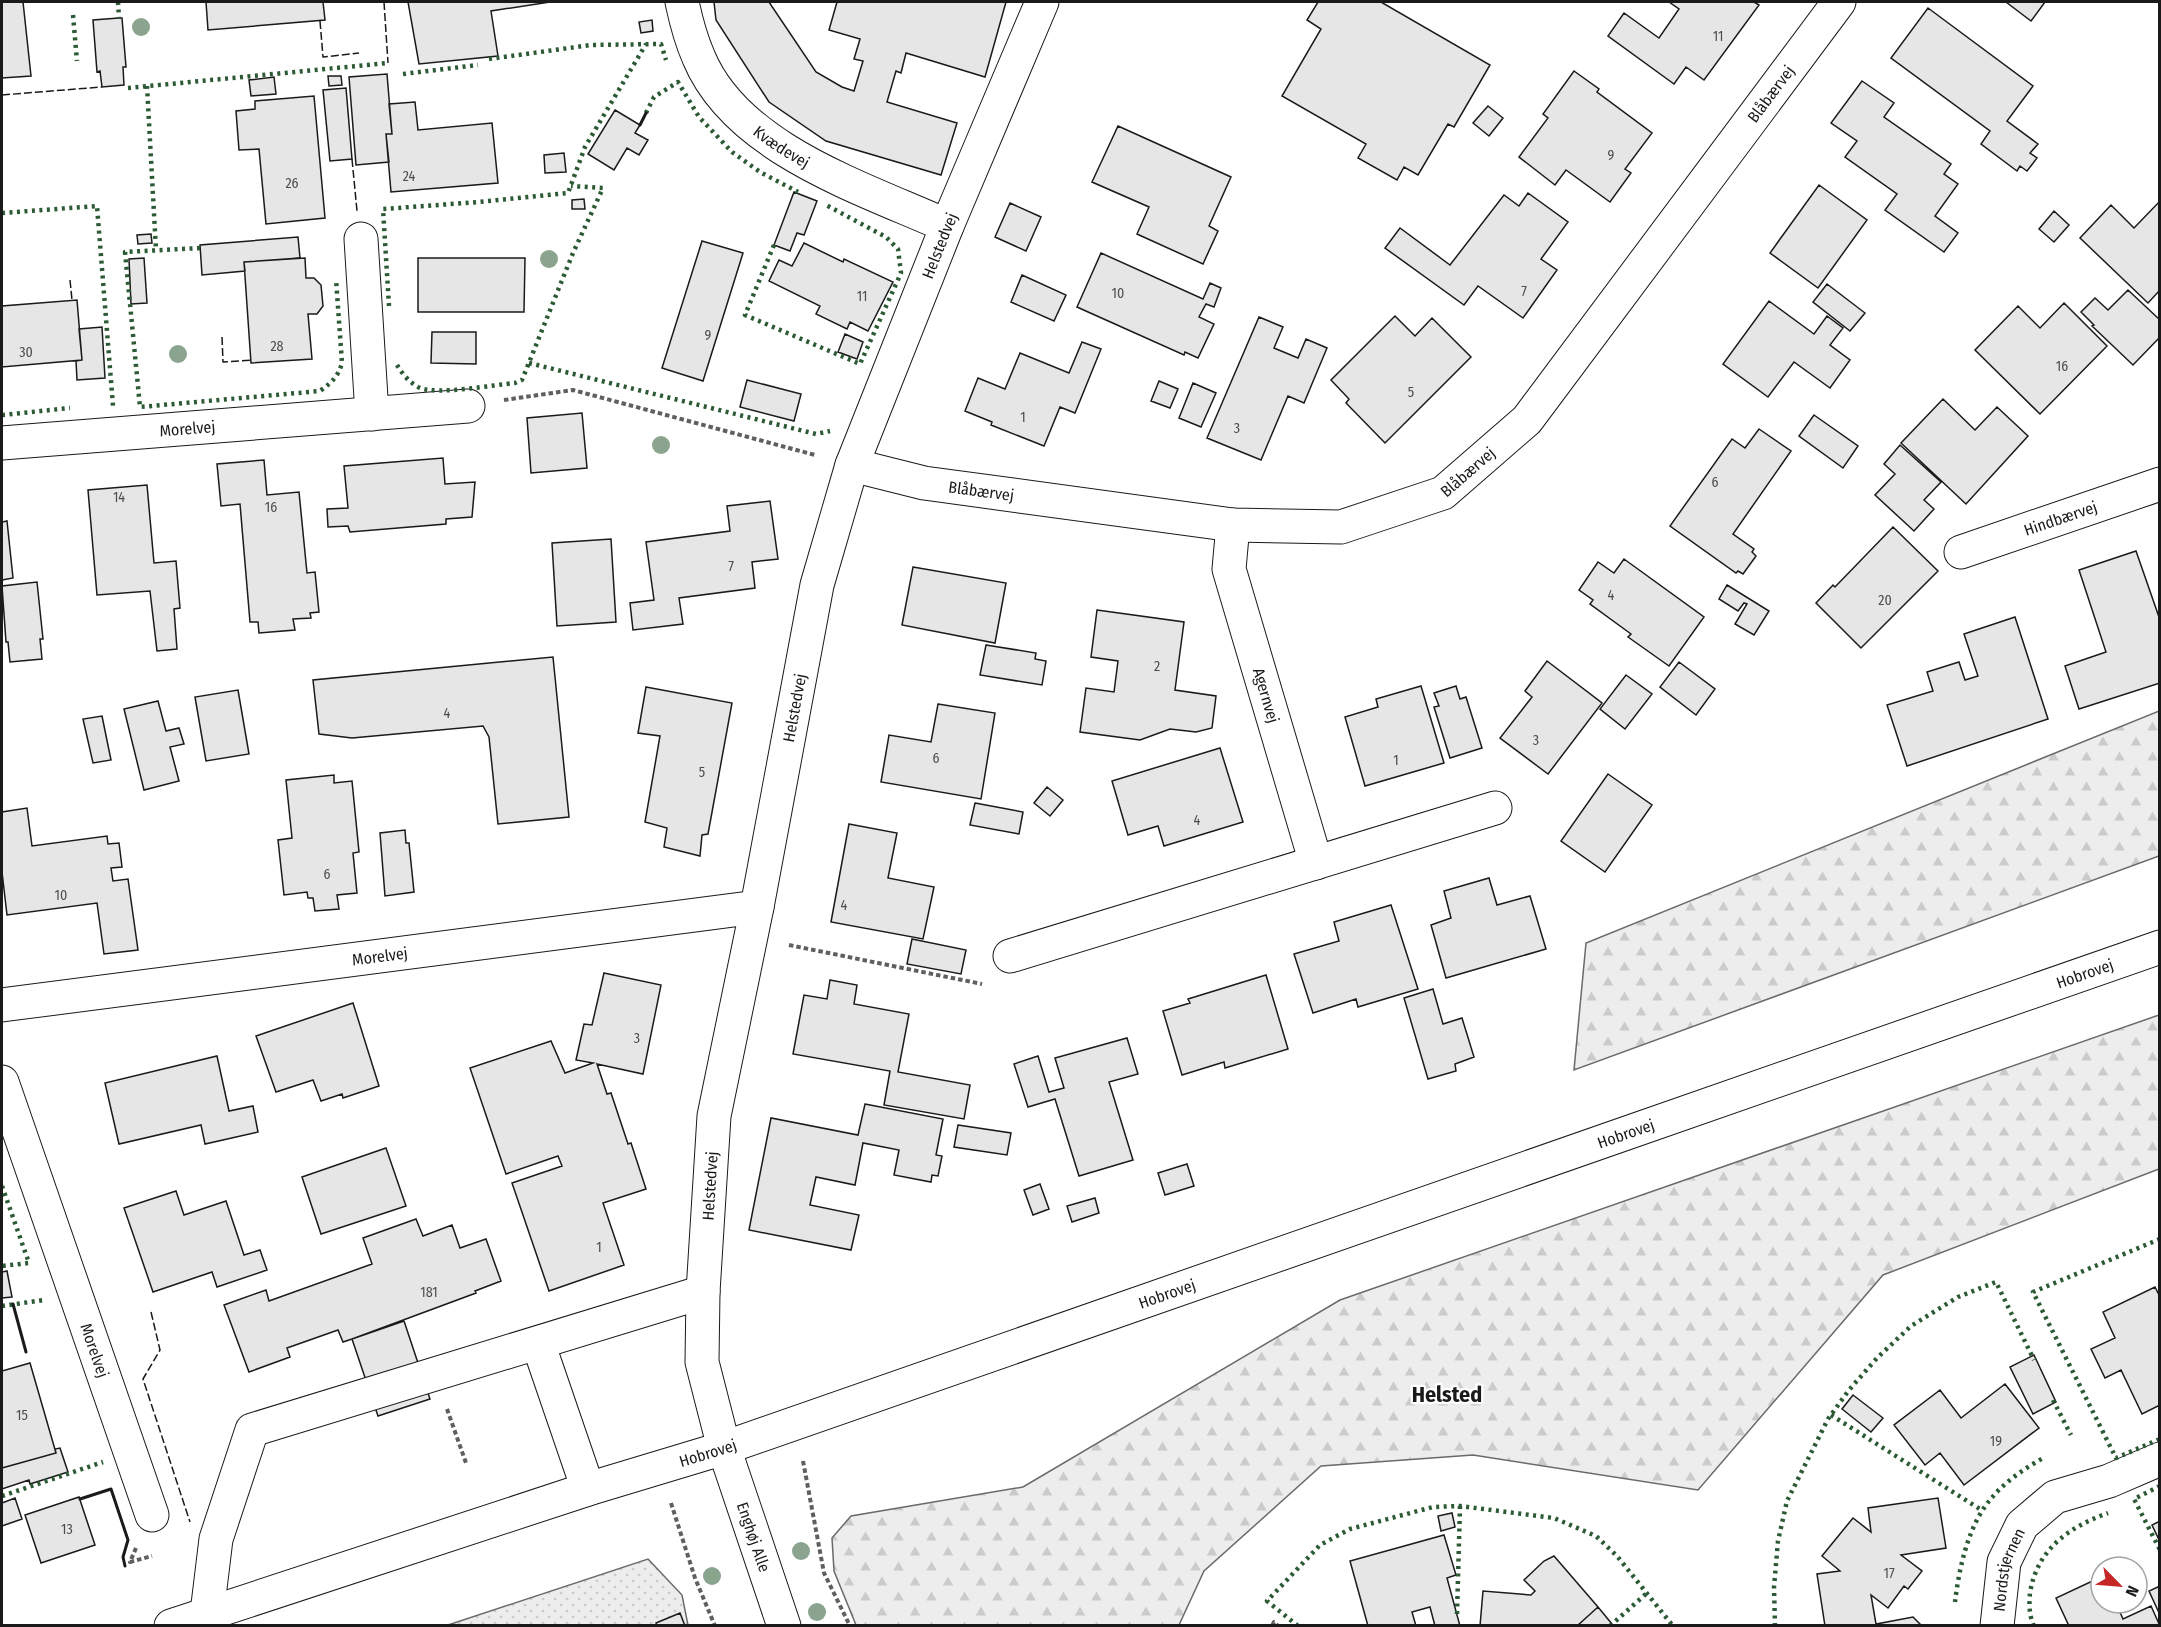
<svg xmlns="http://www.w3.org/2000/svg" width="2161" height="1627" font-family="'Fira Sans Condensed',sans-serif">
  <defs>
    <pattern id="forest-firs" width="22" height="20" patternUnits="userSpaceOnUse" patternTransform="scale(1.5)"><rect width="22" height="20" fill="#ededed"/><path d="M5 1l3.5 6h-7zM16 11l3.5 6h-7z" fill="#cbcbcb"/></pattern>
    <pattern id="park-dots" width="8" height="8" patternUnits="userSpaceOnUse" patternTransform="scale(1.5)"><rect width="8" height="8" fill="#ededed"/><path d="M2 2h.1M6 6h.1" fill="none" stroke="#cbcbcb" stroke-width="1.8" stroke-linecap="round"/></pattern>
  </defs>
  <rect width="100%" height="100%" fill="#fff"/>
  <path fill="url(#forest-firs)" stroke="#6a6a6a" stroke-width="1.5" d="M2159 711V856L1574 1070 1586 943Z
    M2159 1015V1169L1883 1275 1698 1490 1473 1455 1321 1466 1204 1571 1179 1625H856L834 1571 832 1538 851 1516 1023 1487 1340 1300Z"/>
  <path fill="url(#park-dots)" stroke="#6a6a6a" stroke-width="1.5" d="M648 1559 682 1595 688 1625 445 1626Z"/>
  <path fill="#e6e6e6" stroke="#1a1a1a" stroke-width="1.5" d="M2 2H23L31 76 2 78Z
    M206 2H323L325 20 208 30Z
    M408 2H550L491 11 498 56 419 64Z
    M714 2H769L816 72 842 87 854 91 863 61 854 59 860 39 829 30 837 2H1006L985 77 906 53 901 73 896 71 887 102 957 123 941 175 826 141 769 102 716 20Z
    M1318 2H1381L1490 65 1454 127 1448 124 1418 175 1404 167 1397 180 1358 158 1366 144 1282 96 1321 29 1307 20Z
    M1669 2H1754L1759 5 1704 80 1686 67 1674 84 1608 36 1624 13 1659 38 1679 9Z
    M2006 2H2045L2031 21Z
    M1928 8 2033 86 2007 121 2038 144 2030 153 2037 158 2027 171 2020 166 2017 171 1981 144 1990 131 1891 58Z
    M119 18H122L126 67H123L124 85 102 87 100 71 97 72 93 20Z
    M652 20 653 31 641 33 639 22Z
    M1574 71 1599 89 1597 92 1652 133 1625 169 1631 173 1610 202 1566 170 1555 185 1519 157 1548 118 1543 114Z
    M387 74 392 134H386L389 162 356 165 349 77Z
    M328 76H341L342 85 329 86Z
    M274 77 276 94 251 96 249 80Z
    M1862 81 1894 103 1884 117 1951 164 1944 174 1958 184 1935 216 1958 233 1944 252 1885 210 1897 194 1845 157 1857 141 1831 123Z
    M346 88 352 159 330 161 323 90Z
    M314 96 325 218 266 224 259 149 239 150 236 111 255 109V101Z
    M415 102 418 130 492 123 498 183 391 192 386 134H392L389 104Z
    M1488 106 1503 118 1489 136 1473 123Z
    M615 110 640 125 635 133 648 140 639 155 627 148 614 170 588 154Z
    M1118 126 1231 177 1209 226 1218 231 1203 264 1137 234 1149 207 1092 182Z
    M564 153 566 172 545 173 544 155Z
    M1819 185 1867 220 1818 288 1770 253Z
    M794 192 817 201 804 235 797 233 790 251 774 245Z
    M1528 193 1568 222 1541 259 1557 270 1523 318 1478 286 1464 305 1385 248 1400 228 1450 265 1504 195 1519 206Z
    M584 199 585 209H572V200Z
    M2160 201V290L2148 303 2080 238 2111 205 2134 228Z
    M1010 203 1041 217 1026 251 995 237Z
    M2054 211 2069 225 2054 242 2039 229Z
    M151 234 152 243 138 244 137 235Z
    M298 237 300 258 244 262 245 271 202 275 200 245Z
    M702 241 743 253 703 381 662 368Z
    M804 243 843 262 844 259 893 282 868 331 850 322 847 329 816 314 820 306 769 281 779 260 792 266Z
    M1101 253 1203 299 1210 283 1221 288 1214 307 1206 304 1199 317 1214 324 1198 358 1185 352 1184 355 1077 307Z
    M144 258 147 303 131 304 129 259Z
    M305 258 306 278H314L321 285 323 306 317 314H308L312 359 251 363 244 262Z
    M418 258H525L524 312H418Z
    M1022 275 1066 295 1054 321 1011 302Z
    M1827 284 1865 313 1850 331 1813 302Z
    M2128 290 2160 320V337L2133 365 2092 326 2094 325 2081 312 2095 298 2108 310Z
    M77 300 82 360 2 367V306Z
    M1769 301 1814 334 1827 316 1843 328 1830 345 1850 360 1830 388 1794 362 1768 397 1723 364Z
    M2064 303 2107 346 2040 414 1975 350 2018 306 2040 328Z
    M1395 316 1415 336 1432 318 1471 357 1385 443 1346 403 1349 399 1331 380Z
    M1259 317 1283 327 1274 348 1298 358 1306 339 1327 348 1304 403 1288 396 1261 460 1207 438Z
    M102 327 105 378 77 380 76 361 82 360 79 329Z
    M432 332H476V364L431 363Z
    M845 334 863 342 857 359 838 352Z
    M1082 342 1101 349 1075 413 1060 407 1044 446 991 425 992 422 965 411 978 378 1005 389 1020 353 1069 373Z
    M747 380 801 394 794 421 740 407Z
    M1159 381 1178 389 1170 408 1151 401Z
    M1193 383 1216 393 1201 427 1179 418Z
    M1943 399 1975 430 1997 407 2028 436 1966 504 1901 443Z
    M582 413 587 468 531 473 527 418Z
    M1814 415 1858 446 1843 468 1799 436Z
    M1759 429 1791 451 1733 534 1754 549 1752 552 1756 556 1743 574 1738 571 1736 573 1670 526 1732 439 1745 448Z
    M1900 445 1941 482 1924 500 1934 509 1914 531 1875 495 1895 474 1884 464Z
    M443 458 445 484 475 482 472 517 446 519V524L350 532 348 526 328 527 327 509 348 508 344 466Z
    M264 460 267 495 299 492 307 573 315 572 319 612 310 613 311 618 293 619 295 630 259 633 258 622H250L240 504 221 506 217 464Z
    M147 485 154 563 176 561 180 608 174 609 177 649 157 651 150 591 97 595 88 490Z
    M770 501 778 559 752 562 755 588 679 598 683 624 633 630 630 603 654 600 646 542 730 531 727 506Z
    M7 521 13 578 2 580V522Z
    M1893 527 1938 571 1861 648 1816 603 1833 585 1835 587Z
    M611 539 616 622 557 626 552 543Z
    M2136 551 2160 620V683L2079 709 2065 666 2106 652 2079 570Z
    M1624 559 1704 617 1669 666 1628 637 1631 634 1590 604 1593 600 1579 590 1598 562 1614 573Z
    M913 567 1006 583 995 643 902 625Z
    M37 582 43 639H40L42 659 10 662 8 642H6L2 586Z
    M1727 585 1769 611 1754 635 1735 624 1747 604 1744 603 1738 611 1719 599Z
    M1097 610 1184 622 1175 690 1216 696 1212 728 1196 732 1170 729 1140 740 1080 732 1086 688 1114 692 1118 661 1091 657Z
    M2015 617 2048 719 1907 766 1887 705 1933 691 1927 672 1959 662 1965 680 1978 676 1964 634Z
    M986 645 1036 653 1035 659 1046 661 1042 685 980 675Z
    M553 657 569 817 498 824 489 737 483 726 352 738 319 734 313 680Z
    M1547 661 1602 703 1548 774 1500 738 1532 697 1525 691Z
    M1679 662 1715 689 1696 715 1660 687Z
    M1626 675 1652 694 1625 729 1600 709Z
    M1421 686 1444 763 1365 786 1345 717 1378 707 1376 699Z
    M1456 686 1460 699 1466 697 1482 748 1450 758 1434 707 1439 706 1434 693Z
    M646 687 732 703 708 834 702 835 700 856 664 847 667 828 645 822 660 736 638 733Z
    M238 690 249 754 206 761 195 697Z
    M158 701 166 731 179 728 184 744 170 747 179 781 144 790 124 709Z
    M938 704 995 713 981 799 881 782 889 735 931 742Z
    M102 716 111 760 93 763 83 719Z
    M1220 748 1243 822 1164 846 1158 826 1128 835 1112 781Z
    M1608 774 1652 805 1605 872 1561 841Z
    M334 775V783L352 781 359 852 353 853 357 893 337 895 339 909 315 911 313 898H308L307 892 284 895 278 840 292 838 286 780Z
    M1047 787 1063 800 1050 816 1034 803Z
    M975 803 1023 812 1019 834 970 825Z
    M27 808 32 846 107 836 108 844 119 843 122 867 111 868 113 881 128 879 138 950 104 954 97 903 7 915 2 872V812Z
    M849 824 897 833 888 878 934 887 923 939 831 922Z
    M405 830 406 843H409L414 892 385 896 380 833Z
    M1489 878 1497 905 1530 896 1546 949 1446 978 1431 925 1451 918 1444 891Z
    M1391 905 1418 989 1358 1007 1356 999 1313 1013 1294 954 1339 941 1334 922Z
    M912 939 966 950 961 974 907 964Z
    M604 973 661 985 643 1074 597 1064 607 1094 611 1093 628 1144 631 1143 646 1189 603 1203 624 1265 549 1291 512 1183 562 1166 558 1156 506 1174 470 1068 551 1041 565 1073 593 1063 576 1060 584 1024 592 1025Z
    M1266 975 1288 1049 1225 1068 1224 1062 1182 1075 1163 1011 1190 1003 1188 999Z
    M830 980 857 985 854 1004 909 1014 898 1072 970 1085 964 1119 884 1105 890 1071 793 1054 804 995 827 999Z
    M1433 989 1443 1024 1462 1018 1474 1057 1455 1064 1456 1071 1428 1079 1404 998Z
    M353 1003 379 1086 343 1098 342 1094 321 1101 313 1080 276 1092 256 1036Z
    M1127 1038 1138 1074 1109 1082 1133 1160 1079 1176 1055 1099 1028 1107 1014 1064 1038 1056 1049 1092 1064 1088 1055 1058Z
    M217 1056 229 1111 253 1106 258 1132 205 1144 201 1125 119 1144 105 1083Z
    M865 1104 943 1119 936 1155 942 1156 938 1176 932 1175 931 1182 894 1175 899 1150 863 1143 855 1185 816 1177 810 1205 859 1215 851 1250 749 1230 771 1118 858 1135Z
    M958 1125 1011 1133 1007 1155 954 1147Z
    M386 1148 406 1206 321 1234 302 1177Z
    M1187 1164 1194 1186 1165 1195 1158 1173Z
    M1040 1184 1049 1209 1033 1215 1024 1190Z
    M176 1191 184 1215 226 1201 244 1255 260 1250 267 1270 217 1287 212 1272 153 1292 124 1208Z
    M1095 1198 1099 1213 1072 1222 1067 1206Z
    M416 1219 423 1236 452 1225 460 1248 486 1239 501 1281 475 1291 476 1293 352 1339 343 1342 338 1330 287 1348 290 1357 249 1372 224 1305 266 1290 269 1301 372 1264 363 1238Z
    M7 1271 12 1297 2 1298V1272Z
    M2155 1287 2160 1297V1405L2142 1414 2121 1370 2105 1378 2091 1349 2115 1338 2103 1312Z
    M404 1321 430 1399 378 1416 352 1339Z
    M2034 1355 2056 1402 2033 1414 2010 1367Z
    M30 1363 56 1453 2 1468V1371Z
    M2005 1384 2039 1428 1964 1485 1940 1453 1925 1465 1894 1425 1940 1390 1961 1418Z
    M1853 1395 1883 1418 1871 1432 1842 1409Z
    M60 1448 68 1472 30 1484 29 1480 2 1489V1468L56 1453 55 1449Z
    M79 1497 95 1545 41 1563 25 1515Z
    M15 1498 22 1519 2 1526V1503Z
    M1938 1498 1946 1548 1901 1555 1922 1571 1908 1589 1904 1586 1888 1608 1871 1595 1876 1624 1913 1617 1922 1626H1825L1817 1574 1840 1571 1822 1556 1853 1518 1871 1532 1868 1508Z
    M1452 1513 1455 1527 1441 1531 1438 1516Z
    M2160 1521V1542L2152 1525Z
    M1444 1535 1456 1575 1447 1578 1460 1626H1435L1430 1607 1412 1612 1416 1626H1368L1350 1561Z
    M1554 1556 1598 1607 1577 1626H1480L1483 1591 1531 1595 1535 1591 1524 1580 1544 1561Z
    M2101 1577V1603H2116L2123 1619 2151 1606 2160 1626H2069L2056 1598Z
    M2160 1586V1615L2149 1591Z
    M1598 1607 1612 1624 1610 1626H1577Z
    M680 1613 685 1626H657L656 1623Z"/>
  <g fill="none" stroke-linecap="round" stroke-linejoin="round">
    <defs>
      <g id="minor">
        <path id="s1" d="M682 2C686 21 691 40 699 58 737 149 863 188 947 226"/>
        <path d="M361 239 372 414"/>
        <path id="s2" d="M2 443 468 406"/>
        <path id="s3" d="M852 465 924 483 1233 525 1341 527 1443 493 1527 420 1839 2"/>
        <path id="s4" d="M1233 525 1229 569 1316 863"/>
        <path id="s5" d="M1961 552 2160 484"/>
        <path d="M1010 956 1495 808"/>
        <path id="s6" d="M2 1005 757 907"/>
        <path id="s7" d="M2 1082 152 1515"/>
        <path d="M538 1343 588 1489"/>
        <path d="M207 1613 216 1539 252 1430 703 1292"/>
        <path id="s8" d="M784 1626 724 1448 702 1362 703 1292 714 1116 757 907 817 585 852 465 947 226 1042 2"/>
        <path id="s9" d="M1997 1626 2004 1562 2022 1525 2055 1497 2109 1481 2160 1459"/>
      </g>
      <g id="major">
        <path id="s10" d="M171 1626 588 1489 724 1448 2160 947"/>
      </g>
    </defs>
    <use href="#minor" stroke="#1a1a1a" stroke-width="35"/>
    <use href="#major" stroke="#1a1a1a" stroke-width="35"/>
    <path stroke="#5f5f5f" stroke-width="4" stroke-dasharray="4.5 3" stroke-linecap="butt" d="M504 400 573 390 815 455
      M789 945 982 984
      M447 1409 466 1463
      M803 1461 824 1573 850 1626
      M671 1503 695 1578 715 1626
      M136 1548 130 1562 152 1556
      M1272 1626 1274 1622 1278 1626"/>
    <use href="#minor" stroke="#fff" stroke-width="33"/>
    <use href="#major" stroke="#fff" stroke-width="33"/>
    <path stroke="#2b5a34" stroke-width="4.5" stroke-dasharray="3 4.5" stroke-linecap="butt" d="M118 2 119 18
      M73 15 77 61
      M489 59 591 45 661 44 666 60
      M403 74 478 65
      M147 86 156 250
      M128 88 388 63
      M646 113 654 97 678 82 699 117 732 152 760 172 798 192
      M2 213 97 206 113 406
      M774 245 745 315 860 364 901 273 898 249 886 237 826 205
      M200 248 125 252 140 407 320 391C331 383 338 377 342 363L336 279
      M389 306 383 209 479 202 568 193 585 147 646 44
      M529 363 816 434 830 431
      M397 365C403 375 410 383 420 388 438 395 493 385 515 383L522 380 573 253 603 188 571 186
      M2 415 70 408
      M2 1186 29 1263 2 1266
      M2160 1239 2033 1292 2116 1458 2160 1439
      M2 1306 44 1300
      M2053 1400 2071 1435
      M1831 1415 1983 1511
      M2160 1486 2134 1499 2160 1550
      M2 1496 103 1462
      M1955 1602C1959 1569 1968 1526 1990 1500 2004 1482 2025 1468 2045 1457
      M1457 1614 1460 1506
      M1298 1626 1267 1601 1320 1545 1350 1529 1433 1507 1460 1506 1554 1518 1596 1536 1617 1556 1673 1626
      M1610 1626 1647 1593
      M1775 1626 1774 1587 1778 1541 1787 1501 1828 1419 1849 1390 1877 1358 1911 1326 1958 1297 1996 1282 2034 1360
      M2034 1626C2029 1616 2029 1603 2030 1593 2037 1549 2069 1527 2108 1513"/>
    <path stroke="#1a1a1a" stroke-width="1.5" stroke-dasharray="8 3" stroke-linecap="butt" d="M384 2 388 63
      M320 21 323 57 359 53
      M2 95 102 87
      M352 159 357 211
      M70 280 72 300
      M222 337 223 362 252 360
      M151 1312 160 1350 143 1379 190 1522"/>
    <path stroke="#1a1a1a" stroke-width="3" d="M640 125 646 113
      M13 1304 26 1352
      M80 1499 111 1489 128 1540 123 1557 125 1566"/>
  </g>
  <g fill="#8aa48f">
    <circle cx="141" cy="27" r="9"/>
    <circle cx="549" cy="259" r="9"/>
    <circle cx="178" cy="354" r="9"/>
    <circle cx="661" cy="445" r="9"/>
    <circle cx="801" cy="1551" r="9"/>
    <circle cx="712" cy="1576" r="9"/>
    <circle cx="817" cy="1612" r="9"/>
  </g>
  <g text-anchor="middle" stroke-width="4.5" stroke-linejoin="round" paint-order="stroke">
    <g font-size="14" fill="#4d4d4d">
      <text x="1718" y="41">11</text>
      <text x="1611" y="160">9</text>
      <text x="409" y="181">24</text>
      <text x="292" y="188">26</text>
      <text x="1524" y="296">7</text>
      <text x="1118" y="298">10</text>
      <text x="862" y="301">11</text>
      <text x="708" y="340">9</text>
      <text x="277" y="351">28</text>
      <text x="26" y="357">30</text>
      <text x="2062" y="371">16</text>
      <text x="1411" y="397">5</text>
      <text x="1023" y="422">1</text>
      <text x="1237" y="433">3</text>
      <text x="1715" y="487">6</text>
      <text x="119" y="502">14</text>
      <text x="271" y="512">16</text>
      <text x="731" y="571">7</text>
      <text x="1611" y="600">4</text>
      <text x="1885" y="605">20</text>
      <text x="1157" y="671">2</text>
      <text x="447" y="718">4</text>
      <text x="1536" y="745">3</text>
      <text x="936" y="763">6</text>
      <text x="1396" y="765">1</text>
      <text x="702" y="777">5</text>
      <text x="1197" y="825">4</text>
      <text x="327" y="879">6</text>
      <text x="61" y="900">10</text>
      <text x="844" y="910">4</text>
      <text x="637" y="1043">3</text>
      <text x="599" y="1252">1</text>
      <text x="429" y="1297">181</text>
      <text x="22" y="1420">15</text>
      <text x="1996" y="1446">19</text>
      <text x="67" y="1534">13</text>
      <text x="1889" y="1578">17</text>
    </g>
    <g font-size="16" fill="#1a1a1a" stroke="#fff">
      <text dy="6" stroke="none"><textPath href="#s3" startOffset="1120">Blåbærvej</textPath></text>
      <text dy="6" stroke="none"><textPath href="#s1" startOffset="182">Kvædevej</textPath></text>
      <text dy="6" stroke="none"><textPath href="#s8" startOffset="1425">Helstedvej</textPath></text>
      <text dy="6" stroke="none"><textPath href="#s2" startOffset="186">Morelvej</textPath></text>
      <text dy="6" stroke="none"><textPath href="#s3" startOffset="634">Blåbærvej</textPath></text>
      <text dy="6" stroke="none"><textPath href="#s3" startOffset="132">Blåbærvej</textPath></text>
      <text dy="6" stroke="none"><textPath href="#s5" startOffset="105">Hindbærvej</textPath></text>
      <text dy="6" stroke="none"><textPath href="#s4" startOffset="176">Agernvej</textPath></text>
      <text dy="6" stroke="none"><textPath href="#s8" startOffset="939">Helstedvej</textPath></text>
      <text dy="6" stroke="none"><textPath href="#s6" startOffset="381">Morelvej</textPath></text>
      <text dy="6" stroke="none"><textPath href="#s10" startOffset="2022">Hobrovej</textPath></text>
      <text dy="6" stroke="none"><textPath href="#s10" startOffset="1536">Hobrovej</textPath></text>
      <text dy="6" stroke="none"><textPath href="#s8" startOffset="453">Helstedvej</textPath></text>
      <text dy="6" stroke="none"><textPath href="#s10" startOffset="1050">Hobrovej</textPath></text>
      <text dy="6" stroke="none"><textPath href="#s7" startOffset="284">Morelvej</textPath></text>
      <text dy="6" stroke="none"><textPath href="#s10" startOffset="564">Hobrovej</textPath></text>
      <text transform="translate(754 1537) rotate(71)" y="6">Enghøj Alle</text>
      <text dy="6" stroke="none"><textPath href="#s9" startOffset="58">Nordstjernen</textPath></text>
    </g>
    <g font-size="22" font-weight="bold" fill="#1a1a1a" stroke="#fff">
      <text x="1447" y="1402">Helsted</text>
    </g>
  </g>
  <rect width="2161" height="1627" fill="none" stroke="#1a1a1a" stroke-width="6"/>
  <g transform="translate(2119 1585) rotate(115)"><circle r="28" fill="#ffffff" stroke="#a3a3a3" stroke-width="1.5"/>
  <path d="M0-4.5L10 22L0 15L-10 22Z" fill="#c62828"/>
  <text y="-9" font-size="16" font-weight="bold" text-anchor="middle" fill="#1a1a1a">N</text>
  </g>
</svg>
